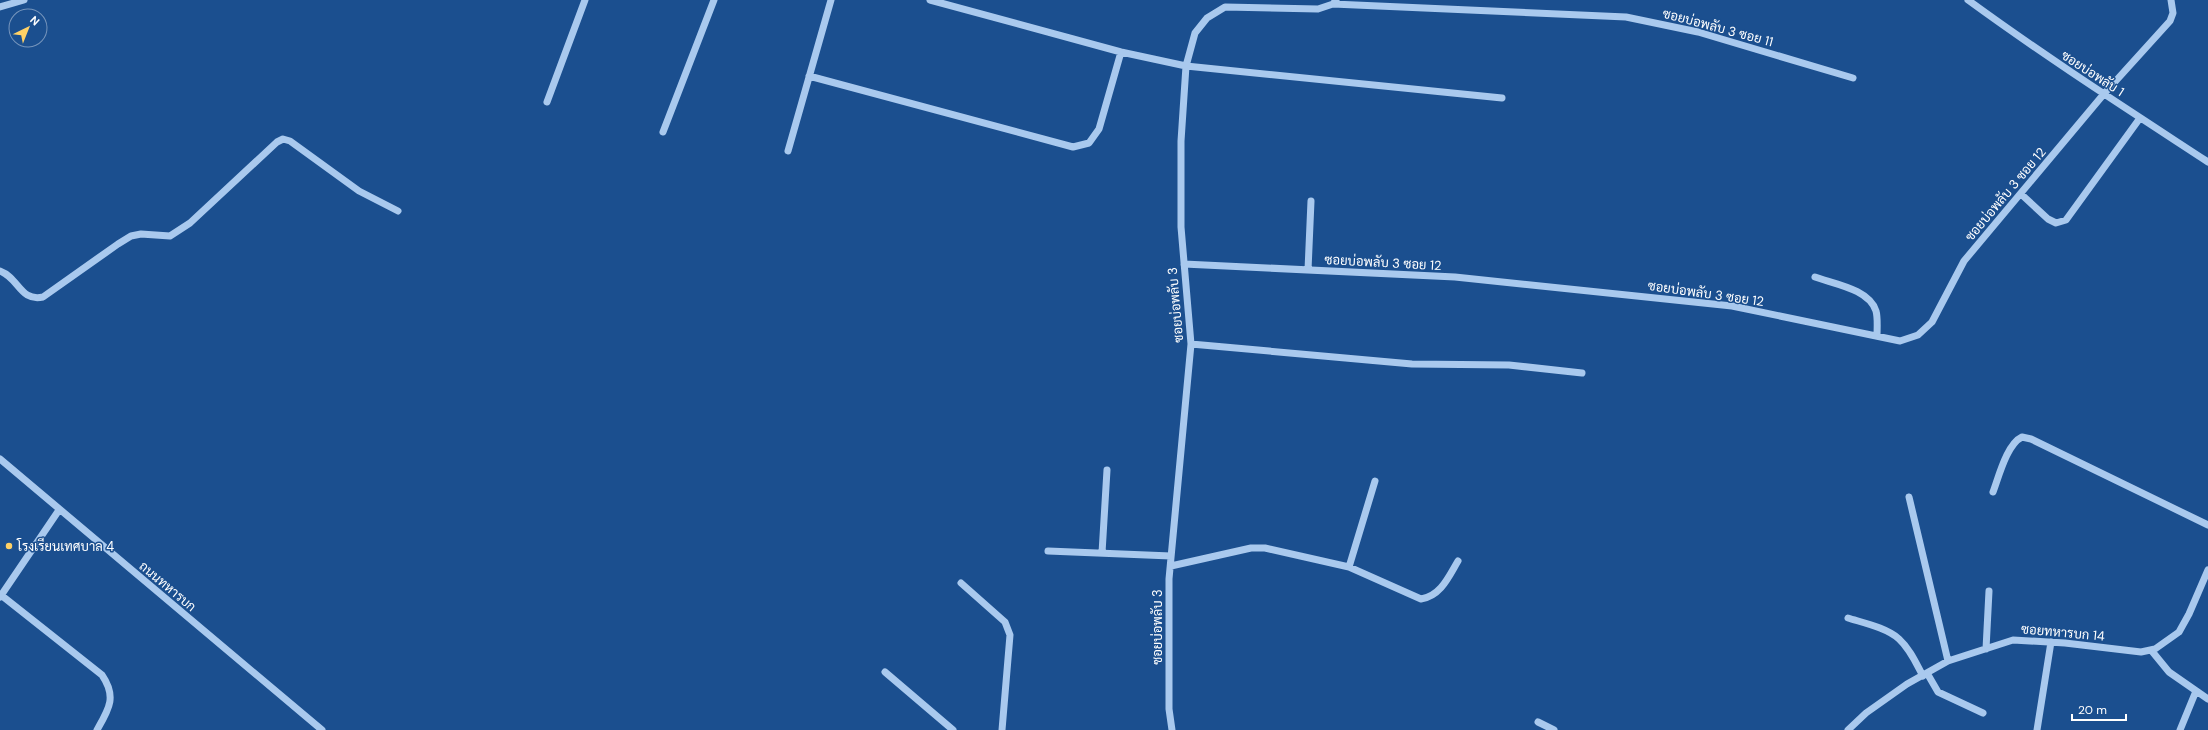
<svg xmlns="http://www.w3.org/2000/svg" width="2208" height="730" font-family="'DM Sans',Sarabun,sans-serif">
  <rect width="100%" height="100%" fill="#1b4f8f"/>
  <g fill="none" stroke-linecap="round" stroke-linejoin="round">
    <path stroke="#a9c9ee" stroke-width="7" d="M930 0 1121 52 1186 66 1502 98
      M1968 0C2046 57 2127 109 2208 162
      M1333 4 1626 17 1698 32 1853 78
      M0 7 24 0
      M809 76 1073 147 1089 143 1099 129 1121 52
      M547 102 585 0
      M663 132 714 0
      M788 151 831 0
      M2021 194 2048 219 2056 223 2066 220 2140 118
      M1184 264 1455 277 1732 306 1900 341 1918 335 1932 322 1964 261 2103 95 2170 21 2173 13 2171 0
      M1308 270 1311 201
      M0 271C19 278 20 302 43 297L118 244 131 236 141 234 170 236 190 223 277 142 283 139 290 141 359 191 398 211
      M1815 277C1834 284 1869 289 1876 311 1878 318 1877 329 1877 336
      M1191 344 1412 364 1509 365 1582 373
      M0 459 322 730
      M1993 492C1999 476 2007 444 2022 437L2031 439 2208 525
      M1909 497 1948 661
      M1048 551 1171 556
      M1102 553 1107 470
      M1171 566 1251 548H1265L1349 567 1421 599C1441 596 1449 576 1458 561
      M1349 567 1375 481
      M961 583 1005 622 1010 635 1002 730
      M1 595 102 675C117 697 109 709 97 730
      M0 597 59 510
      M1848 618C1864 623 1887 628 1899 639 1910 649 1916 663 1923 676
      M1986 649 1989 591
      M2151 650 2169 672 2208 699
      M885 672 953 730
      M1927 673 1938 692 1983 713
      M1538 722 1554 730
      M1172 730 1169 709V579L1191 344 1181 227V141L1186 66 1195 33 1207 18 1225 7 1318 9 1333 4 1336 0
      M1848 730 1866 713 1907 684 1948 661 2013 640 2065 643 2141 652 2155 649 2179 632 2189 614 2208 570
      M2037 730 2051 642
      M2180 730 2196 691"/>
  </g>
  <circle fill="#ffd166" stroke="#1b4f8f" stroke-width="1.5" cx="9" cy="546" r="4"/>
  <g text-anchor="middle" stroke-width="3" stroke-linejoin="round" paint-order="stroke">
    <g font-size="13" fill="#fff" stroke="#1b4f8f">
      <text transform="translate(1718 27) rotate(15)" y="5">ซอยบ่อพลับ 3 ซอย 11</text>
      <text transform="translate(2093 73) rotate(33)" y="5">ซอยบ่อพลับ 1</text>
      <text transform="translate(2005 194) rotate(-50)" y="5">ซอยบ่อพลับ 3 ซอย 12</text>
      <text transform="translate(1383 262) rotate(3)" y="5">ซอยบ่อพลับ 3 ซอย 12</text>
      <text transform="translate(1706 293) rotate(8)" y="5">ซอยบ่อพลับ 3 ซอย 12</text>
      <text transform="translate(1175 305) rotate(-95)" y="5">ซอยบ่อพลับ 3</text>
      <text transform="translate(168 586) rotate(40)" y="5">ถนนทหารบก</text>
      <text transform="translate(1157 627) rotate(-90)" y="5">ซอยบ่อพลับ 3</text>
      <text transform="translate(2063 632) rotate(5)" y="5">ซอยทหารบก 14</text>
    </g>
    <g font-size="13" fill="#fff" stroke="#1b4f8f" text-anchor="start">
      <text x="17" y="551">โรงเรียนเทศบาล 4</text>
    </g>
  </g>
  <g transform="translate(28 28) rotate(43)"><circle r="19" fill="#1b4f8f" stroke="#7695bc"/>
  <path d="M0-3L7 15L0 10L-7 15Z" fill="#ffd166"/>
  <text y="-6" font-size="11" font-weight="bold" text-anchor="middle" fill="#ffffff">N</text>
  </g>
  <path d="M2072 714v6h54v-6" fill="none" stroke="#ffffff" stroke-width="2"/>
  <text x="2078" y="714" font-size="12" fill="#ffffff" stroke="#1b4f8f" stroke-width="3" paint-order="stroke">20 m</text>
</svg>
